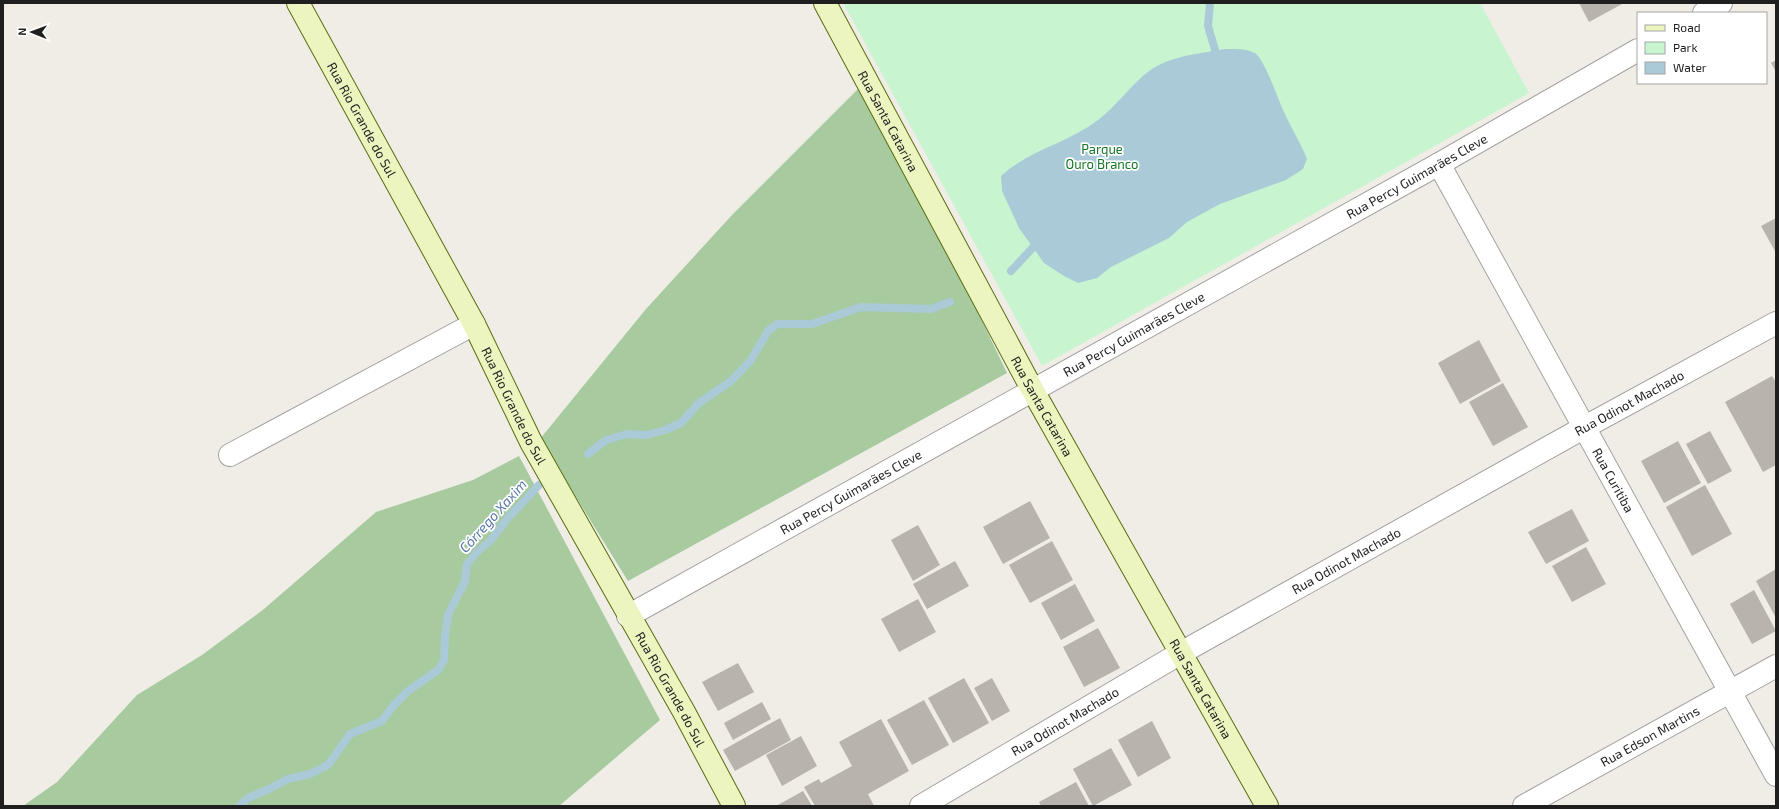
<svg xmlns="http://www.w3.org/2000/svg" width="1779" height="809" font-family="'Exo 2',sans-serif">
  <rect width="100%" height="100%" fill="#efede6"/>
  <path fill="#a7ca9f" d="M867 80 1007 373 628 581 540 439 646 309 732 215Z
    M519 456 660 720 559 806H23L57 782 137 695 202 655 264 609 376 512 473 480Z"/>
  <path fill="#c8f5d0" d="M843 3H1480L1529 93 1042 366Z"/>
  <path fill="#abcad8" d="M1224 49C1235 49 1246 48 1255 53 1265 60 1279 102 1285 114 1292 130 1301 143 1307 159L1303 169 1286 180 1220 204 1187 222 1169 238 1111 267 1097 278 1078 283 1064 276 1044 263 1019 228 1002 191 1001 176C1029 150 1068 143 1098 120 1115 107 1128 89 1144 75 1165 56 1198 54 1224 49Z"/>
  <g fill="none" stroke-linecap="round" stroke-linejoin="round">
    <path stroke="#abcad8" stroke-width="8" d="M1210 3 1208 26 1215 50V61
      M1011 271 1040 240
      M588 454 606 440 627 434 647 435 665 430 681 423 699 403 731 381 751 360 768 331 777 324H812L861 307 931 309 950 302
      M239 806 248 798 269 789 288 779 310 774 328 765 350 734 382 721 394 705 408 691 438 670 444 660 445 635 448 615 465 581 467 564 478 551 491 540 507 519 539 485"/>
  </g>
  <path fill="#b8b3ac" d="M1579 3H1624L1589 22Z
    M1776 60V72L1771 63Z
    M1776 218V253L1761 226Z
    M1479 340 1501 381 1460 404 1438 363Z
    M1772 376 1776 382V465L1763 472 1725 402Z
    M1503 383 1528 427 1493 446 1469 402Z
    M1710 431 1732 471 1708 484 1686 444Z
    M1678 441 1701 483 1664 503 1641 461Z
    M1705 485 1732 534 1692 556 1666 507Z
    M1030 501 1050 538 1003 564 983 527Z
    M1572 509 1589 541 1546 564 1528 532Z
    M918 525 940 565 913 581 891 540Z
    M1052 541 1073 580 1030 603 1009 565Z
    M1586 547 1606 584 1572 602 1552 566Z
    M955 561 969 586 927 609 913 584Z
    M1776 569V618L1756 581Z
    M1075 584 1095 621 1061 640 1041 603Z
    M1754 590 1776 631 1752 644 1730 604Z
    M918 599 936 632 899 652 881 619Z
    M1098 628 1120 668 1084 687 1063 647Z
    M738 663 754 692 718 711 702 682Z
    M964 678 989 723 953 743 928 698Z
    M992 678 1010 711 992 721 974 688Z
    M924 700 949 745 912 765 887 720Z
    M762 702 771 719 733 740 724 723Z
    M780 718 791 740 735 771 723 750Z
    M881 719 909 771 868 794 874 806H815L804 787 819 779 821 783 852 766 839 742Z
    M1152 721 1171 758 1138 777 1118 740Z
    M801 736 817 766 782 786 766 755Z
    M1111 748 1132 785 1093 806 1073 769Z
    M1076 782 1089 806H1041L1039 802Z
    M803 791 812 806H776Z"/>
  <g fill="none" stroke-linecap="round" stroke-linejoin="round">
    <defs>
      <g id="street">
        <path d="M1704 13 1721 3"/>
        <path id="s1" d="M1439 164 1776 775"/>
        <path d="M230 455 474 324"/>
        <path id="s2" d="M628 616 1439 164 1638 50"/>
        <path id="s3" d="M921 806 1179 654 1585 427 1776 323"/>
        <path id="s4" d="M1524 806 1776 666"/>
      </g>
      <g id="secondary">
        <path id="s5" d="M298 3 474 324 531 442 684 712 734 806"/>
        <path id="s6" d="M825 3 1032 389 1267 806"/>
      </g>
    </defs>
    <use href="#street" stroke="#a3a3a3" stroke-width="24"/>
    <use href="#secondary" stroke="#5a6d0f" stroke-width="24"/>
    <use href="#street" stroke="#fff" stroke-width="22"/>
    <use href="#secondary" stroke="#ecf4bf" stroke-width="22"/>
  </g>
  <g text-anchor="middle" stroke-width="3.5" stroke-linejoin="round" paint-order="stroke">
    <g font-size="13" fill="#1f1f1f" stroke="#fff">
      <text dy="5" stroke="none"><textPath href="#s5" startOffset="133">Rua Rio Grande do Sul</textPath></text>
      <text dy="5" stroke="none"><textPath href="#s6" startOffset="134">Rua Santa Catarina</textPath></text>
      <text dy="5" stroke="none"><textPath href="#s2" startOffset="903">Rua Percy Guimarães Cleve</textPath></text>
      <text dy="5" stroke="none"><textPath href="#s2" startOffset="579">Rua Percy Guimarães Cleve</textPath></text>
      <text dy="5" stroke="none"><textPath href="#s3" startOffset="815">Rua Odinot Machado</textPath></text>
      <text dy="5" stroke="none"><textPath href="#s5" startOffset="457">Rua Rio Grande do Sul</textPath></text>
      <text dy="5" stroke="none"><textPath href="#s6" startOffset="458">Rua Santa Catarina</textPath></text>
      <text dy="5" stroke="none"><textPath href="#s1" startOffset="361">Rua Curitiba</textPath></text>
      <text dy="5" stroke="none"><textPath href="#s2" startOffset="255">Rua Percy Guimarães Cleve</textPath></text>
      <text dy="5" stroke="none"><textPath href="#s3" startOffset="491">Rua Odinot Machado</textPath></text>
      <text dy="5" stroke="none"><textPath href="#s5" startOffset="781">Rua Rio Grande do Sul</textPath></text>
      <text dy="5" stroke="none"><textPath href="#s6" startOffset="782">Rua Santa Catarina</textPath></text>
      <text dy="5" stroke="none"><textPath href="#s3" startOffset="167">Rua Odinot Machado</textPath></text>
      <text dy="5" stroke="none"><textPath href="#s4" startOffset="144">Rua Edson Martins</textPath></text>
    </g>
    <g font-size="13" fill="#167527" stroke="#fff">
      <text x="1102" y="154">Parque<tspan x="1102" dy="15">Ouro Branco</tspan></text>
    </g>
    <g font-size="14" font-style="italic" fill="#5475a6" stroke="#fff">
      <text transform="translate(493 516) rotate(-48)" y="5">Córrego Xaxim</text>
    </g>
  </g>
  <rect width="1779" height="809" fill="none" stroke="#1f1f1f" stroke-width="8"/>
  <rect x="1637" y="12" width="130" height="72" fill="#ffffff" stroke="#a5a5a5"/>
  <rect x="1645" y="25" width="20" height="6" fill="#ecf4bf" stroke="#a5a5a5"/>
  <text x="1673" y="32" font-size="12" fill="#1f1f1f">Road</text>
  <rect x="1645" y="42" width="20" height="12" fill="#c8f5d0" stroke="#a5a5a5"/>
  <text x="1673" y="52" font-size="12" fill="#1f1f1f">Park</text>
  <rect x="1645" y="62" width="20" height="12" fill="#abcad8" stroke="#a5a5a5"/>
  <text x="1673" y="72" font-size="12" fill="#1f1f1f">Water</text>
  <g transform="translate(32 32) rotate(271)" stroke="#ffffff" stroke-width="3" paint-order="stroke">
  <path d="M0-3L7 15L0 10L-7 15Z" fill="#1f1f1f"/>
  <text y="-6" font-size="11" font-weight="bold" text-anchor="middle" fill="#1f1f1f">N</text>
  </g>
</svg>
